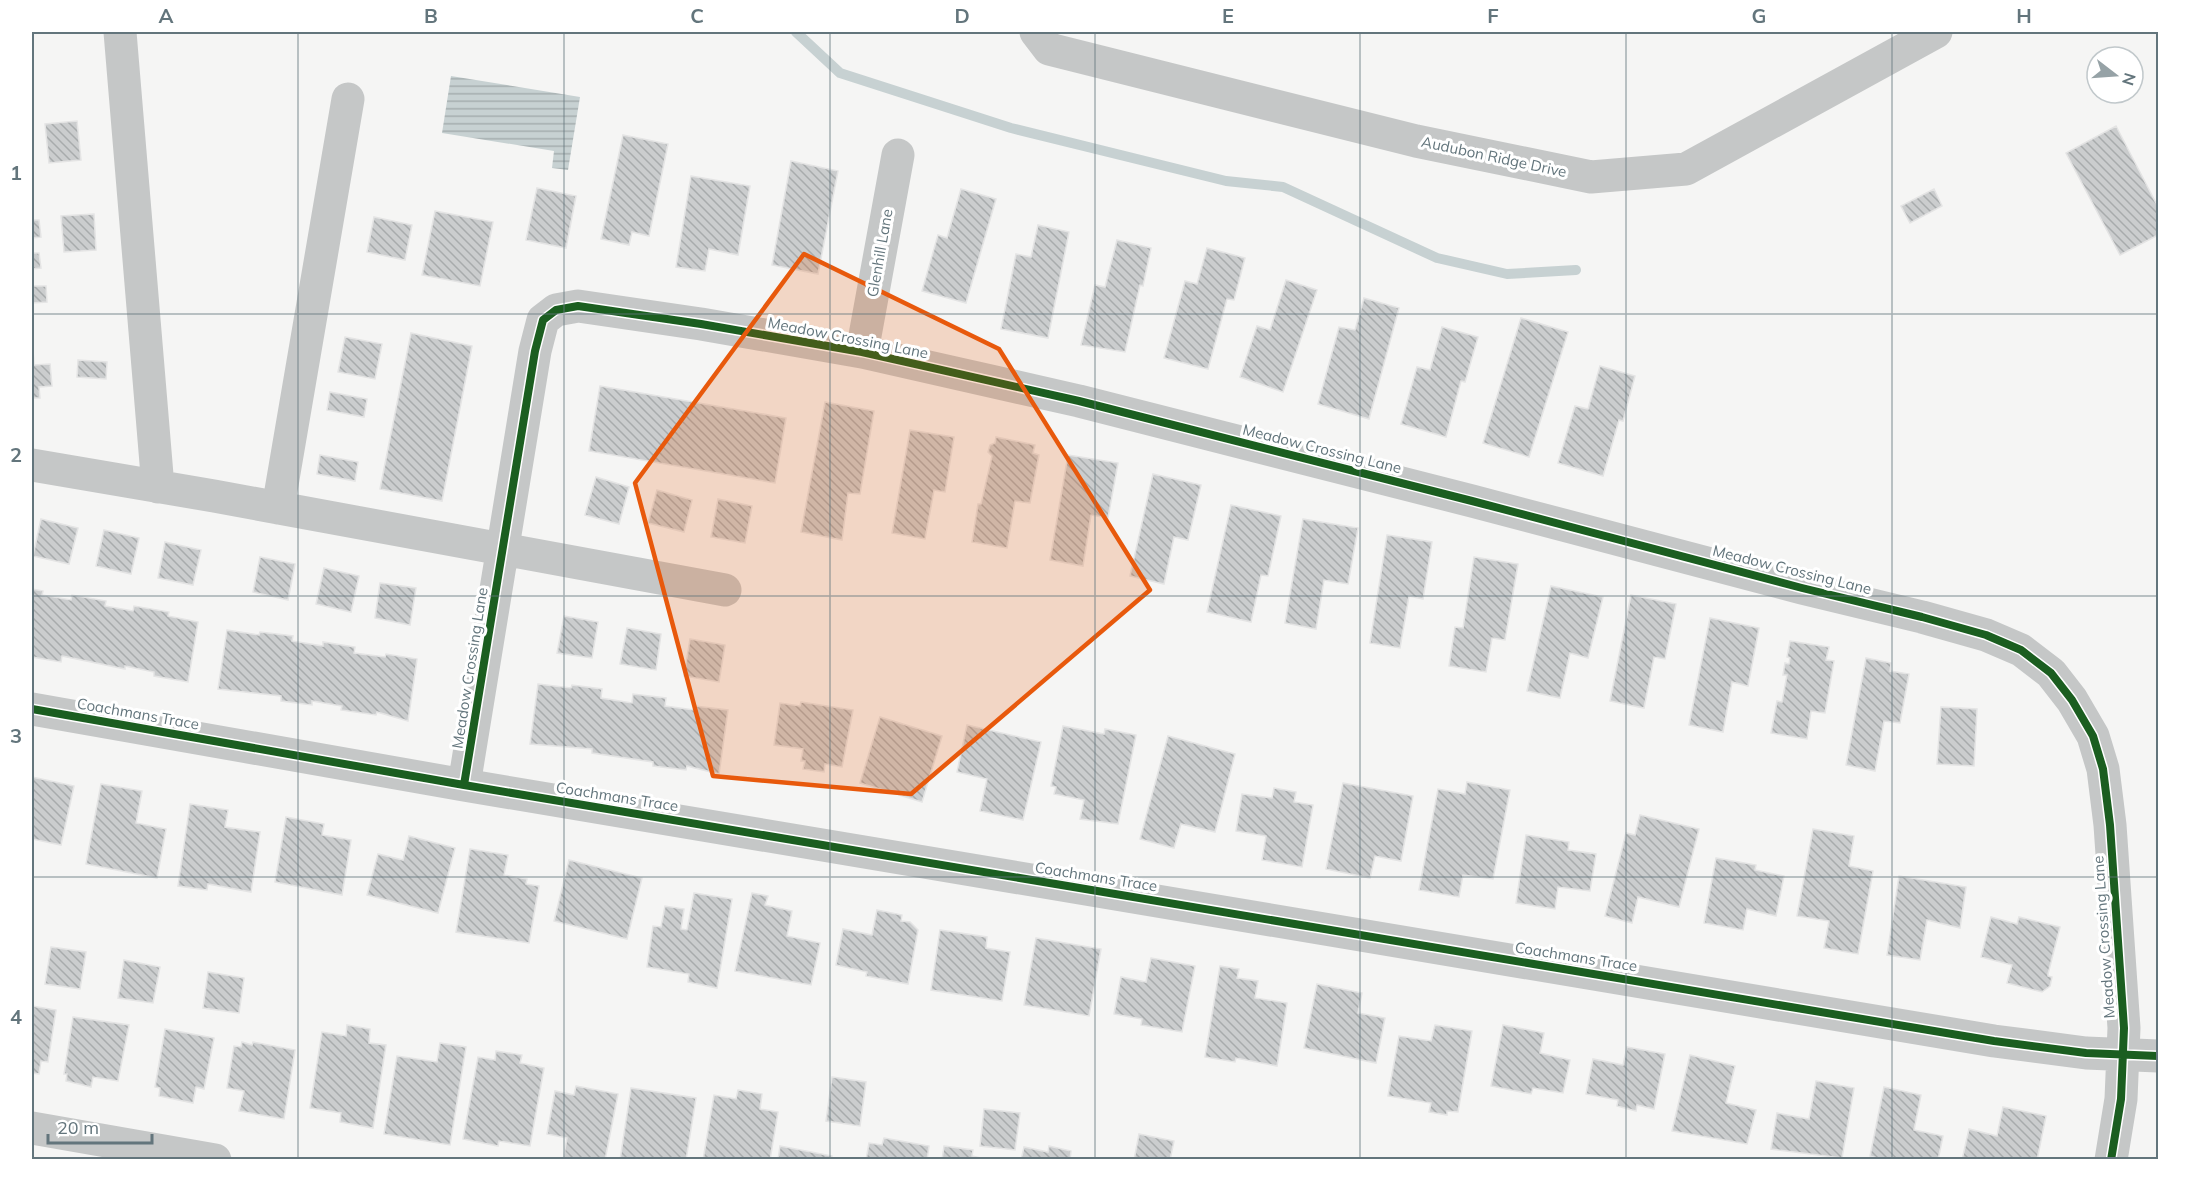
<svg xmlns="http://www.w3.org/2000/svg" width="2190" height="1191" font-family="Mulish,sans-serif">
  <defs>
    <pattern id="water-rules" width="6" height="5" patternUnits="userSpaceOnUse" patternTransform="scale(1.5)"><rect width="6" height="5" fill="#c7d1d2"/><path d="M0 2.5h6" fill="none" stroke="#a5aeaf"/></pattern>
    <pattern id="building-back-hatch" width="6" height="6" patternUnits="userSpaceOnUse" patternTransform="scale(1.5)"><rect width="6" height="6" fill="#cbcdce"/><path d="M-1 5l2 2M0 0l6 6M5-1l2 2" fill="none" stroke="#a8abac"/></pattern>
  </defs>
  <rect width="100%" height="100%" fill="#f5f5f4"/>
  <path fill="url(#water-rules)" d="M451 76 580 97 568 170 552 168 554 151 442 133Z"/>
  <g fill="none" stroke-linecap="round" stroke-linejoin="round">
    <path stroke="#c7d1d2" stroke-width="10" d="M796 32 840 73 1011 128 1226 181 1283 187 1437 258 1507 274 1576 270"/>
  </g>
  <path fill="url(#building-back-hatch)" stroke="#e4e4e4" stroke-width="1.5" d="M77 121 81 160 49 163 45 124Z
    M2116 126 2158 207V235L2120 255 2066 153Z
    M623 135 668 144 649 236 632 232 629 245 601 239Z
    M791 161 838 171 818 274 772 265Z
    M691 176 750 186 738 255 709 249 705 271 676 267Z
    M537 188 576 196 566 248 526 240Z
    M961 189 996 199 966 303 922 291 938 235 947 238Z
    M1934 189 1942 206 1910 223 1901 206Z
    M435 211 493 222 480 286 422 275Z
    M94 214 96 250 64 252 61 216Z
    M374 217 412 225 405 260 367 252Z
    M32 220H39L41 237 32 238Z
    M1038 225 1069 232 1048 338 1001 329 1016 254 1031 257Z
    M1117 240 1151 248 1143 286 1140 285 1125 352 1081 345 1095 285 1105 287Z
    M1207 248 1245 258 1234 300 1227 299 1208 369 1164 358 1185 281 1197 284Z
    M32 253H39L41 268 32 269Z
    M1286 280 1317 290 1283 392 1240 377 1257 326 1270 330Z
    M32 286H46L47 302 32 303Z
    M1364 298 1399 308 1369 419 1318 404 1339 327 1355 330Z
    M1521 318 1568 332 1529 457 1483 443Z
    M1442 327 1478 337 1465 382 1461 381 1446 437 1401 424 1417 367 1430 370Z
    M411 333 472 346 442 501 380 489Z
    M32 334 34 365 50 364 52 386 39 387 40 398H32Z
    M345 337 382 344 375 379 338 372Z
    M78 360 107 362 106 379 77 377Z
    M1600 366 1635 376 1623 421 1619 420 1603 476 1558 463 1575 406 1588 409Z
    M600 386 786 418 775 483 589 451Z
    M330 392 367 399 364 417 327 410Z
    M825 402 874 411 860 494 848 493 842 540 801 532Z
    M910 430 954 437 945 492 934 490 925 539 892 533Z
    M996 437 1035 445 1033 453 1039 455 1030 503 1015 501 1007 548 972 542 978 504H981L992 456 988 452 990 445 995 443Z
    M320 455 358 462 355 481 317 474Z
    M1068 455 1118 463 1108 518 1091 515 1083 566 1050 560Z
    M1153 474 1201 485 1188 540 1174 537 1164 584 1130 576Z
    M596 477 629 487 619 524 585 515Z
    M657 490 692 500 684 532 648 523Z
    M718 499 752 506 745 543 711 537Z
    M1231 505 1281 516 1268 576 1261 575 1251 622 1207 612Z
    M41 519 78 528 69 564 33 556Z
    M1303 519 1358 528 1348 584 1324 580 1316 629 1285 623Z
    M104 530 139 538 131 574 96 566Z
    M1387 535 1432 542 1423 599 1409 596 1400 648 1370 643Z
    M165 542 201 550 193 585 158 578Z
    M260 557 295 564 288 600 253 592Z
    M1474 557 1518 564 1505 640 1492 638 1486 672 1449 666 1455 627 1463 628Z
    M324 568 359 576 351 612 316 604Z
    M380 583 416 588 410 625 375 618Z
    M1551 586 1603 597 1588 658 1570 653 1560 698 1527 691Z
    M32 589 43 591 42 595 71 600 72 595 106 601 105 606 133 611 134 606 169 612 168 616 198 622 188 682 154 676V672L125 666V669L62 656 61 662 32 657Z
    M1631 595 1676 604 1665 659 1654 657 1644 708 1610 701Z
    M564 616 598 622 592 658 557 653Z
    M1710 618 1759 628 1748 686 1732 682 1723 732 1689 725Z
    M627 628 661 634 656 670 620 664Z
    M227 630 259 635 260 632 293 636 292 641 323 646V642L355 647 354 653 385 657 386 654 417 659 408 721 377 712 376 715 341 710 342 706 312 701V705L281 701V696L218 689Z
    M690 639 725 645 719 682 684 676Z
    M1790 641 1829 647 1826 660 1834 661 1825 713 1811 711 1807 739 1771 733 1777 701 1782 702 1787 675H1783L1785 663 1789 664 1790 658 1787 657Z
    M1866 658 1891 663 1890 671 1909 674 1900 723 1884 721 1875 771 1846 765Z
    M538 684 571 688 572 685 602 689 601 698 632 703 633 694 666 698 665 706 694 710 695 706 728 710 719 774 687 766 686 770 653 766V762L592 753V749L530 744Z
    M801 702 853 710 842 767 825 764 824 772 803 769 805 761H801L803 749 774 745 780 703 800 706Z
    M1941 707 1977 709 1974 766 1937 764Z
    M880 717 942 736 922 802 860 783Z
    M967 725 1041 742 1023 820 980 811 987 779 957 772Z
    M1063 726 1104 734 1105 729 1136 735 1118 824 1080 819 1084 800 1054 794 1056 787 1051 786Z
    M1168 736 1235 754 1215 832 1181 824 1174 848 1140 839Z
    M32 777 74 786 61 845 32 839Z
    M1467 782 1510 790 1493 879 1463 875 1459 897 1419 890 1438 789 1465 794Z
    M1343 783 1413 796 1401 861 1375 856 1370 878 1326 869Z
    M101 784 142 791 136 823 166 829 157 878 86 864Z
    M1274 788 1296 792 1294 802 1313 805 1302 867 1262 860 1266 836 1236 831 1242 794 1272 798Z
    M190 804 228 810 225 827 260 832 251 892 208 884 207 890 178 886Z
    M1640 815 1699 829 1679 907 1638 897 1632 923 1605 916 1626 833 1635 835Z
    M286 817 324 824 322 835 351 840 342 895 275 882Z
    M1813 829 1854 836 1849 866 1873 871 1858 954 1824 948 1829 921 1797 916Z
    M1526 835 1569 842 1568 850 1596 854 1590 891 1558 887 1555 909 1516 903Z
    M409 836 455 848 438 913 367 895 378 854 403 860Z
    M470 849 508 855 504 875 527 879 526 884 539 886 529 943 456 932Z
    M1716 858 1756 865 1755 870 1784 876 1776 916 1747 909 1743 930 1704 923Z
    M569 860 642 878 627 939 554 921Z
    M1899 876 1966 887 1960 928 1927 920 1920 960 1887 955Z
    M694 893 732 899 717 988 688 982 689 974 647 967 653 926 661 927 665 906 684 909 681 929 687 930Z
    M752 893 768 896 765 905 792 911 787 936 820 943 811 985 735 971Z
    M877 910 902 915 901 921 910 922 918 930 908 984 866 976 867 972 836 965 843 929 872 935Z
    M1991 917 2017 924 2019 917 2060 927 2048 974V976L2052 977 2050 986 2042 992 2007 983 2012 965 1981 957Z
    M940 930 987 937 986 948 1010 952 1002 1001 931 990Z
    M1036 938 1101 949 1089 1016 1024 1005Z
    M51 947 86 952 80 989 45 984Z
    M1151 958 1195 966 1182 1032 1141 1025 1142 1019 1114 1014 1121 977 1146 982Z
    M124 960 160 967 153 1003 118 998Z
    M1220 966 1239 969 1237 978 1258 981 1255 998 1287 1003 1277 1066 1236 1058 1235 1062 1205 1057Z
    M208 972 244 978 239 1013 203 1008Z
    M1317 984 1362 993 1358 1013 1385 1018 1376 1063 1304 1048Z
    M32 1006 56 1010 48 1062 41 1061 39 1074 32 1073Z
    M73 1017 129 1025 118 1081 93 1077 91 1087 66 1081 67 1074H64Z
    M347 1025 370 1029 369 1043 386 1045 373 1128 340 1122 341 1113 310 1108 322 1032 346 1036Z
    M1435 1025 1472 1031 1458 1112 1447 1111V1115L1429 1112 1431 1103 1388 1096 1399 1036 1431 1041Z
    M1503 1025 1544 1033 1540 1053 1570 1060 1563 1093 1533 1088 1531 1094 1491 1086Z
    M165 1029 214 1038 204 1089 196 1087 193 1103 159 1096 160 1088 155 1087Z
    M242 1042 252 1045 253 1042 295 1050 284 1119 239 1111 244 1091 227 1088 234 1046 241 1047Z
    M440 1043 466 1047 450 1145 384 1134 397 1056 437 1062Z
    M1627 1047 1665 1054 1654 1109 1637 1105 1636 1111 1617 1106 1618 1100 1586 1094 1593 1059 1623 1065Z
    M496 1051 522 1055 520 1063 544 1068 530 1146 499 1141 498 1146 463 1139 478 1057 495 1060Z
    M1690 1055 1735 1066 1726 1103 1756 1110 1747 1144 1672 1131Z
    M832 1077 866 1082 860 1126 826 1121Z
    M1816 1081 1854 1088 1842 1158 1771 1149 1777 1113 1809 1119Z
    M576 1086 618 1094 605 1160H563L567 1138 547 1134 555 1091 574 1095Z
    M1884 1087 1921 1095 1914 1130 1943 1136 1938 1160H1884L1870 1156Z
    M631 1088 696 1098 686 1160H620Z
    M738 1090 762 1094 760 1109 778 1112 770 1160H703L714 1095 736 1099Z
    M2003 1107 2046 1116 2037 1160H1962L1969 1129 1997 1136Z
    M984 1109 1020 1113 1015 1150 980 1146Z
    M1139 1134 1174 1141 1170 1160H1134Z
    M884 1138 929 1146 927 1160H866L869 1143 882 1145Z
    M780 1146 832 1156 831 1160H778Z
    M944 1146 973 1150 972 1156 990 1160H942Z
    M1049 1146 1071 1151 1070 1160H1021L1024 1147 1048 1152Z"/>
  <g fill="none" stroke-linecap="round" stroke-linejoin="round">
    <path stroke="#c5c7c7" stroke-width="33" d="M120 32 158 487
      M1036 32 1049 49 1416 141 1591 177 1686 169 1936 32
      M862 352 898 155
      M32 465 214 496 725 590
      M278 508 348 99
      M32 709 464 785 1994 1041 2086 1053 2158 1056
      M464 785 535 351 543 320 556 310 578 306 701 324 862 352 1079 401 1472 501 1802 588 1922 617 1986 635 2021 650 2051 673 2072 700 2093 736 2103 769 2110 825 2124 1028 2121 1099 2111 1160
      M32 1128 215 1160"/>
    <defs>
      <path id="cycleway" d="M32 709 464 785 1994 1041 2086 1053 2158 1056
        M464 785 535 351 543 320 556 310 578 306 701 324 862 352 1079 401 1472 501 1802 588 1922 617 1986 635 2021 650 2051 673 2072 700 2093 736 2103 769 2110 825 2124 1028 2121 1099 2111 1160"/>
    </defs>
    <use href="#cycleway" stroke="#fff" stroke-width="11"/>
    <use href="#cycleway" stroke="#1b5e20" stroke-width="8"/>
  </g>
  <path fill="#e8590c" fill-opacity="0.2" stroke="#e8590c" stroke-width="4.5" stroke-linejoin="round" d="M804 254 999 349 1150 590 911 794 713 776 635 483Z"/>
  <path fill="none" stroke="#63757c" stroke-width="1.5" stroke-opacity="0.55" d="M298 32V1160M564 32V1160M830 32V1160M1095 32V1160M1360 32V1160M1626 32V1160M1892 32V1160M32 314H2158M32 596H2158M32 877H2158"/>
  <g text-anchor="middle" stroke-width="6" stroke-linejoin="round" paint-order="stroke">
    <g font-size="15" fill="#63757c" stroke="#fff">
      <text transform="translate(1494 157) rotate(12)" y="5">Audubon Ridge Drive</text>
      <text transform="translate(880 253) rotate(-80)" y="5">Glenhill Lane</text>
      <text transform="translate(848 338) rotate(11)" y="5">Meadow Crossing Lane</text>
      <text transform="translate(1322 449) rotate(14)" y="5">Meadow Crossing Lane</text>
      <text transform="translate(1792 570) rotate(14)" y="5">Meadow Crossing Lane</text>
      <text transform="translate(470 668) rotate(-81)" y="5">Meadow Crossing Lane</text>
      <text transform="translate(138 714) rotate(10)" y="5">Coachmans Trace</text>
      <text transform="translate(617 797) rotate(9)" y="5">Coachmans Trace</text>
      <text transform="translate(1096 877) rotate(9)" y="5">Coachmans Trace</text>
      <text transform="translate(2104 937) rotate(-94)" y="5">Meadow Crossing Lane</text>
      <text transform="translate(1576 957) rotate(9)" y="5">Coachmans Trace</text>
    </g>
  </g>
  <rect width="2190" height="1191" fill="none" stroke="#ffffff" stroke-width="66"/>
  <g transform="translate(2115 75) rotate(107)"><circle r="28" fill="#ffffff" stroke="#c1c8cb" stroke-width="1.5"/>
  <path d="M0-4.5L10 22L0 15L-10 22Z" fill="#96a2a6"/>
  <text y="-9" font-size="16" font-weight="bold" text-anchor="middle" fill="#63757c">N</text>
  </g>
  <path d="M48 1134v9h104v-9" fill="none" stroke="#63757c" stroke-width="3"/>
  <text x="57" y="1134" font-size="18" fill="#63757c" stroke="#ffffff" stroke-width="4.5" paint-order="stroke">20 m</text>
  <rect x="33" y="33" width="2124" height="1125" fill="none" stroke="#63757c" stroke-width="2"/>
  <g font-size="20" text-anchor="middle" font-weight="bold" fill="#63757c">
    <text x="166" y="23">A</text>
    <text x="431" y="23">B</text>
    <text x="697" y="23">C</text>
    <text x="962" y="23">D</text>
    <text x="1228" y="23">E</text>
    <text x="1493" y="23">F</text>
    <text x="1759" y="23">G</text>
    <text x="2024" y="23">H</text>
    <text x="16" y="180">1</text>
    <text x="16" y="462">2</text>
    <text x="16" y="743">3</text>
    <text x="16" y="1024">4</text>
  </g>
</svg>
